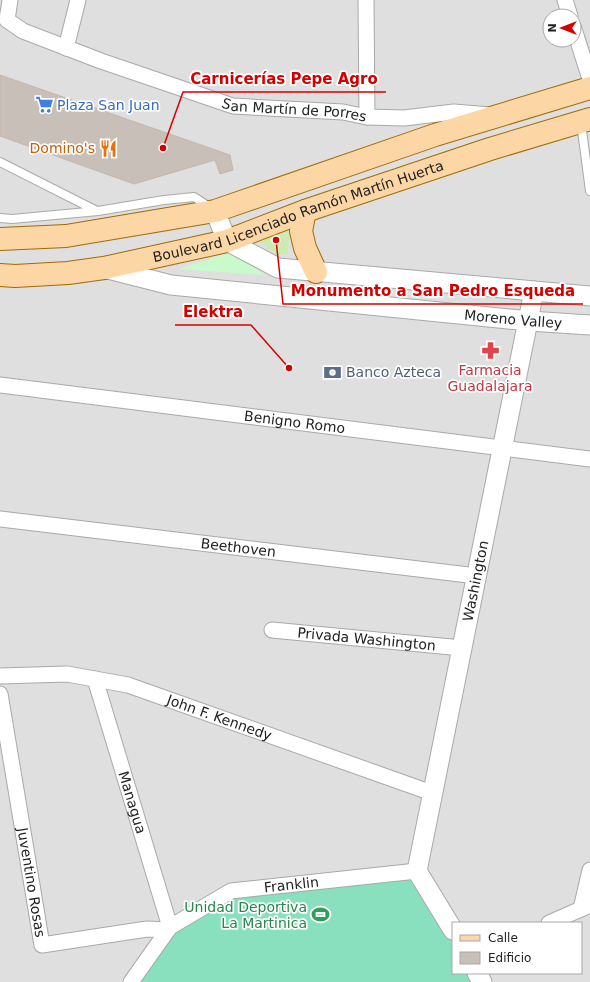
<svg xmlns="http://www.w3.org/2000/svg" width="590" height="982" font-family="'DejaVu Sans',sans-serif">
  <rect width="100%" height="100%" fill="#f2efe9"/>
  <path fill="#e0dfdf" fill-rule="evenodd" d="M0 0H590V982H0ZM550 16H574V40H550ZM453 923H581V973H453Z"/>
  <path fill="#cdebb0" d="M289 231 288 254 278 255 265 246 252 235Z"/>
  <path fill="#c8facc" d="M235 251 264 275 179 269Z"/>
  <path fill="#88e0be" d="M414 874 453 943V973H470L475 982H137L173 932 232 899Z"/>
  <path fill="#c7bfb8" stroke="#c4b6ab" d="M0 75 230 155 233 170 220 174 215 160 134 184 0 136Z"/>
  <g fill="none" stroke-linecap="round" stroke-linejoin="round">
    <defs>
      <path id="service" d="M581 123 590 191
        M0 162 97 211
        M0 218 12 219 98 211 164 200 194 197 211 208"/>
      <g id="minor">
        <path id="s1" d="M10 0 7 20 23 31 101 61 233 106 343 112 367 117 404 118 454 112 490 115"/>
        <path d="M366 0 367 117"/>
        <path d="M565 0 570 16"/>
        <path d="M574 29 590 79"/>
        <path d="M66 48 78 0"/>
        <path id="s2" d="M0 385 590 459"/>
        <path id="s3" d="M0 519 477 576"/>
        <path id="s4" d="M272 630 462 648"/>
        <path id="s5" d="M0 676 67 674 128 685 432 793"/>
        <path id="s6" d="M95 679 170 927"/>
        <path id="s7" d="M0 694 42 945 147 929 168 930"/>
        <path d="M581 909 590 870"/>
        <path d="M549 923 590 905"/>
        <path id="s8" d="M131 982 170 927 231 891 417 871"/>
      </g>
      <g id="tertiary">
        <path d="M215 211 227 241 278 268 590 296"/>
        <path id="s9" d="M104 268 171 285 529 321 590 325"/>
        <path id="s10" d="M453 930 417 871 534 291"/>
        <path d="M477 973 482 982"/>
      </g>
      <g id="primary">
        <path d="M305 211 301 231 305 248 316 272"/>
        <path d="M0 239 66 236 215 211 435 135 590 88"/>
        <path id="s11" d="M0 275 15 276 68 273 104 268 227 241 305 211 490 149 590 119"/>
      </g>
    </defs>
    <use href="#service" stroke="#a9a9a9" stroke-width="10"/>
    <use href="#minor" stroke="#a9a9a9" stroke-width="17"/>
    <use href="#tertiary" stroke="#a9a9a9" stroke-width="21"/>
    <use href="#primary" stroke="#a06b00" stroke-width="24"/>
    <use href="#service" stroke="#fff" stroke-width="8"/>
    <use href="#minor" stroke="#fff" stroke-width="15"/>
    <use href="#tertiary" stroke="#fff" stroke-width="19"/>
    <use href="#primary" stroke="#fcd6a4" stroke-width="22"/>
  </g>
  <defs>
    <symbol id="supermarket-bare" viewBox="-9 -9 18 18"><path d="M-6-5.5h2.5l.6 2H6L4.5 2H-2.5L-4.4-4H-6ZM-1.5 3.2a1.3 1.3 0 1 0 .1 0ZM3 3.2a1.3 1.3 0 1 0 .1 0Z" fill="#3f7fe0" stroke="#fff" stroke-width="2.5" paint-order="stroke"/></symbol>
    <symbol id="restaurant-bare" viewBox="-9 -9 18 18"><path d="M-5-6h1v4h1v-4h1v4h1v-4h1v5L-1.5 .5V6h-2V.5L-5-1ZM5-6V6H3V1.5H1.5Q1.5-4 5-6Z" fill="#e8710a" stroke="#fff" stroke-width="2.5" paint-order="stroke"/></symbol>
    <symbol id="pharmacy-bare" viewBox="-9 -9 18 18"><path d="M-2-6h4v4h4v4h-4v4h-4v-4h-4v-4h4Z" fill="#e0444e" stroke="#fff" stroke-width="2.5" paint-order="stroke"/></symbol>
    <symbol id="bank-bare" viewBox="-9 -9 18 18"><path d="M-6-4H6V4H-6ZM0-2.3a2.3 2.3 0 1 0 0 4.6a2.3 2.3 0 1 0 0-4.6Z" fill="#5c6f8a" stroke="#fff" stroke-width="2.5" paint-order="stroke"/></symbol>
    <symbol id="stadium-bare" viewBox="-9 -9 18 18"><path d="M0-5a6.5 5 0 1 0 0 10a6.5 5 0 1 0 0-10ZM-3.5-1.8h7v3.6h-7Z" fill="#2e9e5b" stroke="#fff" stroke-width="2.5" paint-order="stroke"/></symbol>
  </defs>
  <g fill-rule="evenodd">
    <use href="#supermarket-bare" x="32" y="92" width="25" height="25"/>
    <use href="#restaurant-bare" x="96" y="136" width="25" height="25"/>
    <use href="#pharmacy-bare" x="478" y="338" width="25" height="25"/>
    <use href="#bank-bare" x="320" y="360" width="25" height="25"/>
    <use href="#stadium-bare" x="308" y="902" width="25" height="25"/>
  </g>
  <g text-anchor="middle" stroke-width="3.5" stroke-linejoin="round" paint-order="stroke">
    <g font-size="14" fill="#366cbe" stroke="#fff" text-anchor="start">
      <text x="57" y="110">Plaza San Juan</text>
    </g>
    <g font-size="14" fill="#222" stroke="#fff">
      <text dy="5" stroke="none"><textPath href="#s1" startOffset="324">San Martín de Porres</textPath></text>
      <text dy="5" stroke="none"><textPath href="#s11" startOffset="307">Boulevard Licenciado Ramón Martín Huerta</textPath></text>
      <text dy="5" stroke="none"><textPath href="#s9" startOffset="413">Moreno Valley</textPath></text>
      <text dy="5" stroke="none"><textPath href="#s2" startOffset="297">Benigno Romo</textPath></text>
      <text dy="5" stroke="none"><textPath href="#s3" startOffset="240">Beethoven</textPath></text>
      <text dy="5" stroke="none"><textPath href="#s10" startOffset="365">Washington</textPath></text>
      <text dy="5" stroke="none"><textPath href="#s4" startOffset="95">Privada Washington</textPath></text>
      <text dy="5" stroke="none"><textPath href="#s5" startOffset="226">John F. Kennedy</textPath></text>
      <text dy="5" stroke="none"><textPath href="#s6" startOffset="129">Managua</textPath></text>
      <text dy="5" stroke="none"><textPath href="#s7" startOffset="191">Juventino Rosas</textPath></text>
      <text dy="5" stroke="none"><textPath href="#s8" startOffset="199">Franklin</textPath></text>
    </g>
    <g font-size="14" fill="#c56008" stroke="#fff" text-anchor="end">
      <text x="95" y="153">Domino's</text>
    </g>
    <g font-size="14" fill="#be3a42" stroke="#fff">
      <text x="490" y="375">Farmacia<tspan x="490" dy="16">Guadalajara</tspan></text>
    </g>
    <g font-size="14" fill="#4e5e75" stroke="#fff" text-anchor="start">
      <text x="346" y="377">Banco Azteca</text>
    </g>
    <g font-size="14" fill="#27864d" stroke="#fff" text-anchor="end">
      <text x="307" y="912">Unidad Deportiva<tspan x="307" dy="16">La Martinica</tspan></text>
    </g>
  </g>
  <path fill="none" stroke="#d40000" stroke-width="1.5" d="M163 148L183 92H386M276 240L283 304H583M289 368L251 325H175"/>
  <g fill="#d40000" stroke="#fff" stroke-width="1.5">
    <circle cx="163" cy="148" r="4"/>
    <circle cx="276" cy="240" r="4"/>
    <circle cx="289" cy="368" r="4"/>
  </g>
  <g font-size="15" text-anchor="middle" font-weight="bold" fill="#d40000" stroke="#fff" stroke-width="3.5" stroke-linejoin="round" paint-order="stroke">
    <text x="284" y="84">Carnicerías Pepe Agro</text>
    <text x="433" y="296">Monumento a San Pedro Esqueda</text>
    <text x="213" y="317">Elektra</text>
  </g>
  <rect x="452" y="922" width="130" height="52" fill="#ffffff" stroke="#a7a7a7"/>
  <rect x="460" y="935" width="20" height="6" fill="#fcd6a4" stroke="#a7a7a7"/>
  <text x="488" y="942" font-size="12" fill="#222222">Calle</text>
  <rect x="460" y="952" width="20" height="12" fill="#c7bfb8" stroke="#a7a7a7"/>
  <text x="488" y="962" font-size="12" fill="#222222">Edificio</text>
  <g transform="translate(562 28) rotate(270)"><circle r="19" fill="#ffffff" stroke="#a7a7a7"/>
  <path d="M0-3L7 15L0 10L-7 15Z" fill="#d40000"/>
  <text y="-6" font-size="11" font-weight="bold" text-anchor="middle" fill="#222222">N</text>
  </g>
</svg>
